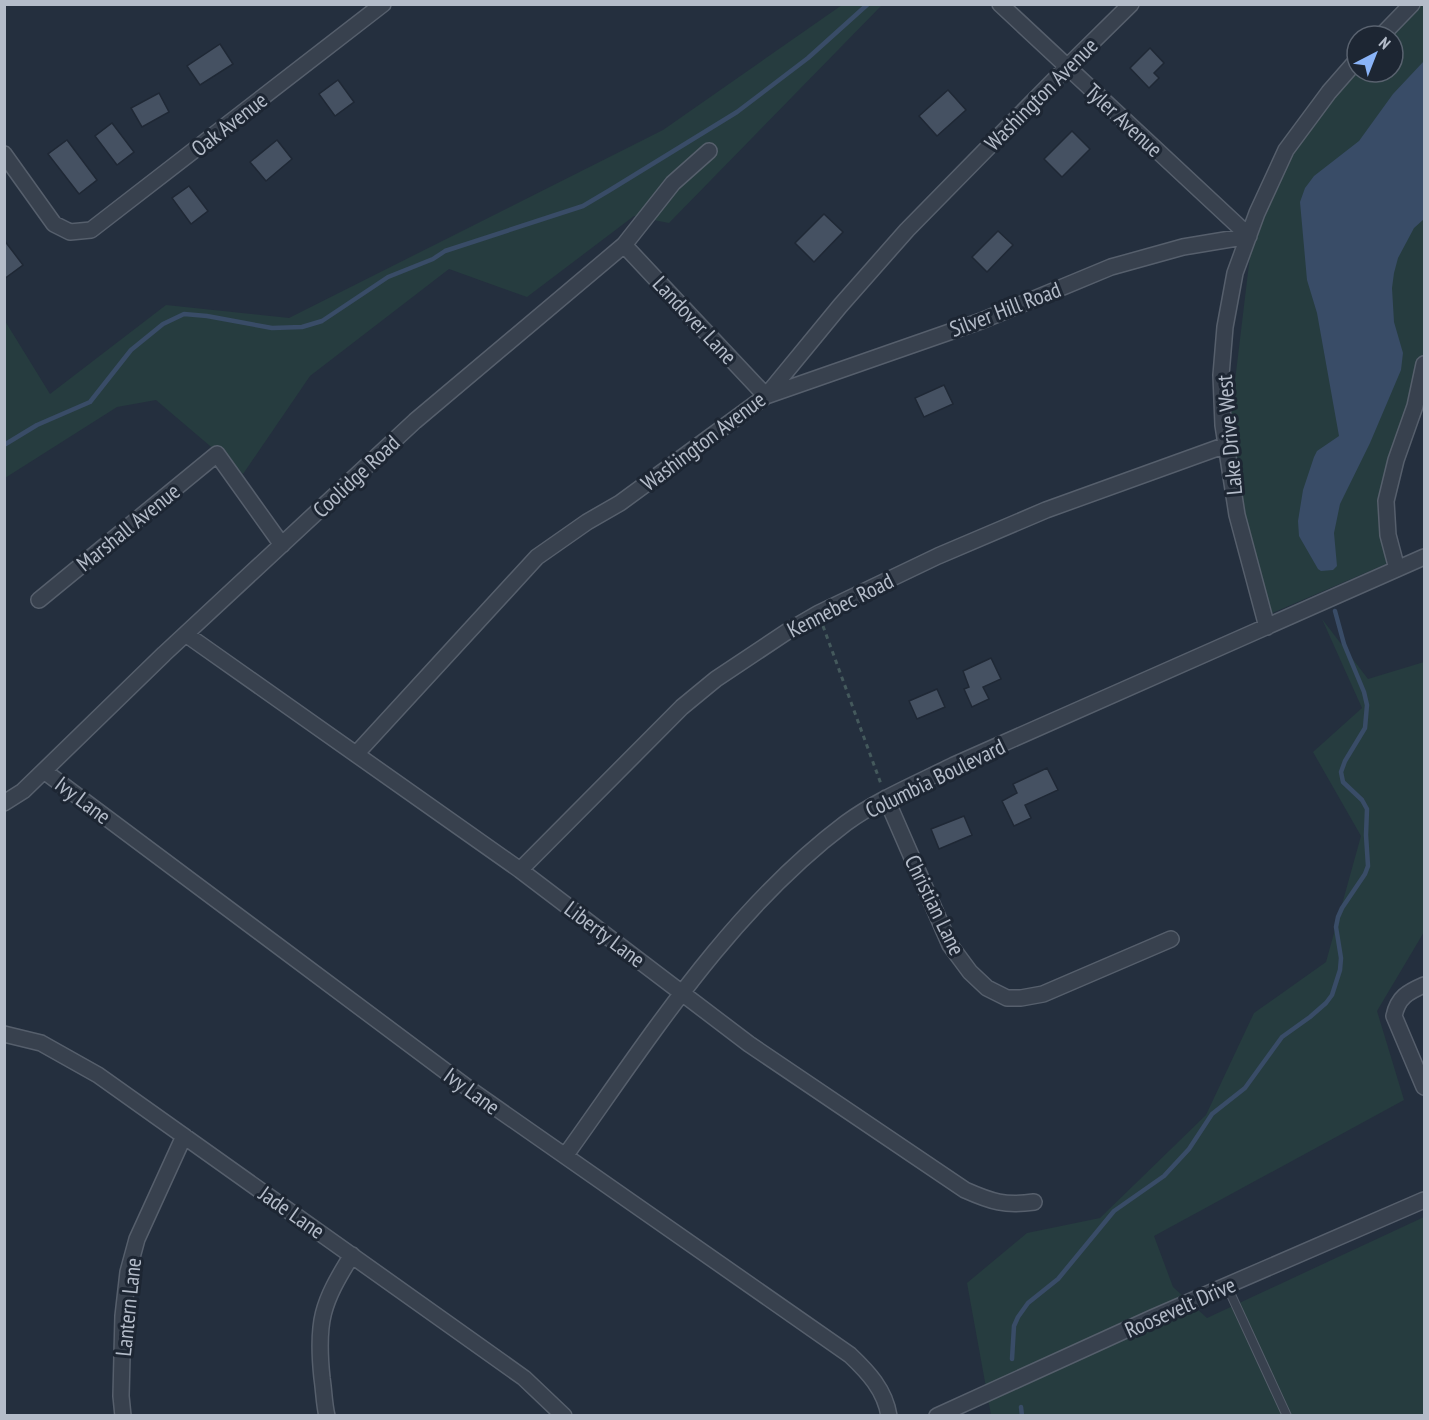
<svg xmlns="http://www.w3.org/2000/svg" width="1429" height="1420" font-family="'PT Sans Narrow',sans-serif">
  <rect width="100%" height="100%" fill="#242f3e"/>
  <path fill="#263c3f" d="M842 5H882L669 223 634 216 527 297 449 269 310 376 243 474 156 400 117 407 5 478V321L50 394 166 305 289 318 663 130Z
    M1414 5H1424V361L1384 490 1386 564 1261 618 1227 448 1254 222 1320 104 1357 65V72H1393V36H1384Z
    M1322 619 1368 679 1424 662V932L1377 1011 1404 1100 1154 1236 1173 1287 1207 1318 1424 1217V1415H991L967 1283 1027 1233 1100 1218 1206 1115 1254 1013 1326 962 1361 836 1313 752 1362 708Z"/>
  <path fill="#394c67" d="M1424 61V219L1414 228 1398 258 1394 273 1392 288 1394 322 1403 353 1401 370 1370 443 1340 504 1334 533 1337 566 1333 570 1321 571 1318 569 1299 536 1298 521 1303 490 1314 457 1317 451 1339 436 1317 313 1307 280 1300 202 1305 188 1314 176 1359 141 1393 94Z"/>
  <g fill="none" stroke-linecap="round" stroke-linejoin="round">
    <path stroke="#394c67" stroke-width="4.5" d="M4 445 37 425 90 402 131 350 163 324 184 314 207 316 272 328 302 327 322 321 388 277 433 259 445 251 583 206 610 190 737 112 808 58 868 4
      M1012 1359 1014 1326 1018 1317 1028 1303 1058 1279 1114 1211 1164 1176 1189 1149 1212 1114 1245 1088 1282 1037 1310 1017 1326 1003 1332 995 1340 970 1341 958 1336 927 1338 917 1342 908 1365 874 1368 866 1366 835 1367 809 1362 800 1343 782 1341 772 1345 761 1365 728 1367 705 1364 692 1344 644 1335 611
      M1021 1407 1022 1416"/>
  </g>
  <path fill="#455162" stroke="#1f2835" stroke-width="1.5" d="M220 44 233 64 200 85 187 66Z
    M1150 48 1164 63 1154 73 1159 78 1149 88 1130 68Z
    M338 80 354 102 335 116 319 94Z
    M948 90 966 110 937 136 919 116Z
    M159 93 169 112 142 127 131 108Z
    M112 123 134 152 117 165 95 136Z
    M1072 131 1090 149 1062 177 1044 159Z
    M67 140 97 180 79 194 48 154Z
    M277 140 292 159 266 181 250 162Z
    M189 186 208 211 191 224 172 198Z
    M824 214 843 232 814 262 795 243Z
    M998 231 1013 245 987 272 972 257Z
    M4 240 23 265 4 279Z
    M944 385 953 404 924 417 915 398Z
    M991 658 1001 679 983 687 989 699 972 707 964 689 969 687 963 671Z
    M937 689 945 707 917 719 909 701Z
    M1047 768 1058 790 1025 805 1031 818 1014 826 1002 801 1017 793 1013 784Z
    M964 816 972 835 939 849 931 829Z"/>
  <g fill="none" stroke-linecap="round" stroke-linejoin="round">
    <defs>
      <path id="lane" d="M1227 1286 1287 1416"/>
      <path id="street" d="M1000 4 1249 236
        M1381 36 1412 4
        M4 154 54 224 70 232 91 230 383 4
        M624 245 766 396 981 321 1111 267 1183 247 1249 236
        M1397 569 1388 535 1386 501 1396 460 1415 406 1424 364
        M39 600 217 454 282 545
        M1267 627 1237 515 1223 425 1221 375 1225 327 1235 273 1257 213 1286 150 1329 92 1357 60
        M187 635 520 870 749 1044 965 1190C992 1202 1005 1206 1034 1202
        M357 753 537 557 587 522 620 503 766 396 840 306 907 230 1067 67 1131 4
        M44 771 472 1091 850 1355C868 1372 885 1390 889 1416
        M886 798 950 945 970 972 987 988 1007 998H1021L1043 994 1171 939
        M4 803 23 791 164 654 415 421 624 245 673 183 709 151
        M520 870 682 707 716 679 788 631 819 613 938 556 1046 510 1226 445
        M1424 985C1408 992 1398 997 1394 1016L1424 1087
        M4 1034 41 1043 98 1075 524 1378 564 1416
        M565 1156C649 1039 729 911 846 823 879 799 918 783 954 765L1424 557
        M123 1416 121 1396 123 1316 128 1272 137 1239 184 1136
        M327 1416C324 1404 324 1391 322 1378 316 1321 322 1303 352 1255
        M937 1416 1152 1318 1424 1200"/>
    </defs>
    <use href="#lane" stroke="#565f6c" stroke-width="10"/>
    <use href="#street" stroke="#565f6c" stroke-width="18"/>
    <path stroke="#44595c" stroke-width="3" stroke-dasharray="4.5 4.5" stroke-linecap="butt" d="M823 626 881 784"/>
    <use href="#lane" stroke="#38414e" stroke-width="8"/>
    <use href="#street" stroke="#38414e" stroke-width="15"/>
  </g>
  <g text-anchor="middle" stroke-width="6" stroke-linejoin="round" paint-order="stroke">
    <g font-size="22" fill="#b4bcc9" stroke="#1d2633">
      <text transform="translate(1041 94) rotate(-45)" y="8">Washington Avenue</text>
      <text transform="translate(1124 120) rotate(43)" y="8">Tyler Avenue</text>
      <text transform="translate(229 124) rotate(-38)" y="8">Oak Avenue</text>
      <text transform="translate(1005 309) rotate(-21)" y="8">Silver Hill Road</text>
      <text transform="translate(695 320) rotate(47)" y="8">Landover Lane</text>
      <text transform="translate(1229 435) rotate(-95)" y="8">Lake Drive West</text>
      <text transform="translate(703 441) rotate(-37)" y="8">Washington Avenue</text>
      <text transform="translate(356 476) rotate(-43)" y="8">Coolidge Road</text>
      <text transform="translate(128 527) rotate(-39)" y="8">Marshall Avenue</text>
      <text transform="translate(840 605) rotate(-27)" y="8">Kennebec Road</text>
      <text transform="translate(935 778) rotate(-26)" y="8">Columbia Boulevard</text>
      <text transform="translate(83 800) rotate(37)" y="8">Ivy Lane</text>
      <text transform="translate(935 905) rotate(64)" y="8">Christian Lane</text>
      <text transform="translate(605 934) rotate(37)" y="8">Liberty Lane</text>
      <text transform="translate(472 1091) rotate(36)" y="8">Ivy Lane</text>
      <text transform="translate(292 1212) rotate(35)" y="8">Jade Lane</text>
      <text transform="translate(128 1307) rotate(-84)" y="8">Lantern Lane</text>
      <text transform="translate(1180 1307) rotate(-24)" y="8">Roosevelt Drive</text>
    </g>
  </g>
  <rect width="1429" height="1420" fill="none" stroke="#b4bcc9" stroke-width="12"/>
  <g transform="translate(1375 54) rotate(42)"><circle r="28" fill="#1d2633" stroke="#59626f" stroke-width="1.5"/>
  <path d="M0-4.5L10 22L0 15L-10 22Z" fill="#8ab4f8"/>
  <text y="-9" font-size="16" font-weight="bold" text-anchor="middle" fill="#b4bcc9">N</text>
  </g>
</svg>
